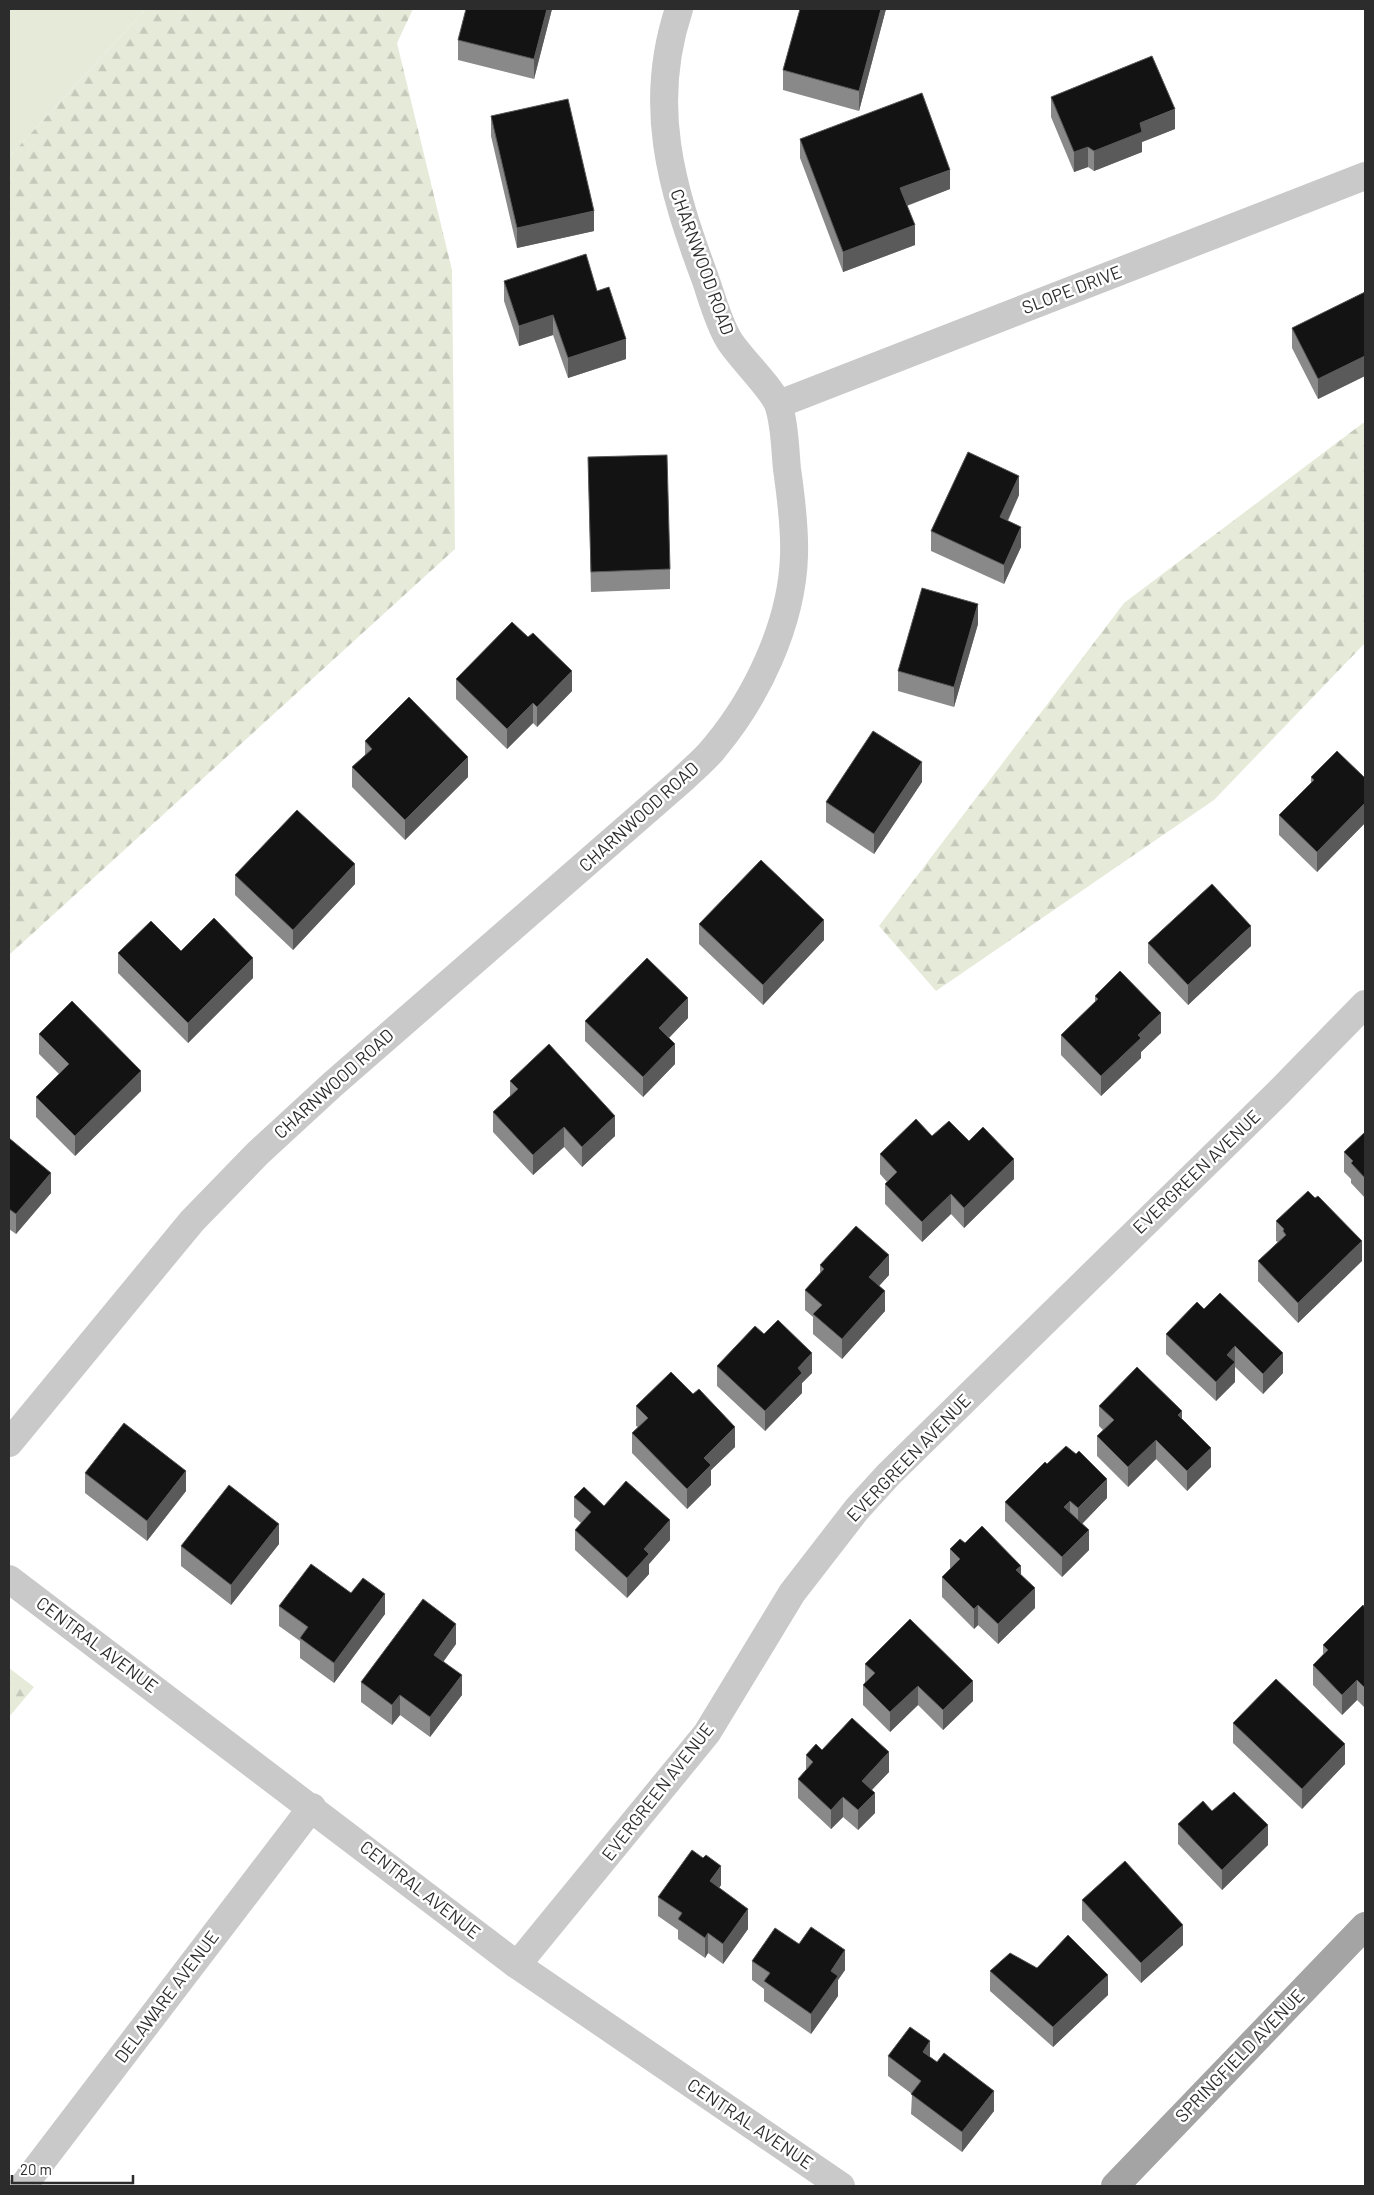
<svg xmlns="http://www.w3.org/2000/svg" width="1374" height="2195" font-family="Barlow,sans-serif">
  <defs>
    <pattern id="forest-firs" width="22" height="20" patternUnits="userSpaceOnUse" patternTransform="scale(1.25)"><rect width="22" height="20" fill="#e6ead9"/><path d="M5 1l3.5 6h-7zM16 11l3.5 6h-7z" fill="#c5c9ba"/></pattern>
  </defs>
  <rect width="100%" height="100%" fill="#fff"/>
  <path fill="#e6ead9" d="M9 9H146L9 157Z"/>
  <path fill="url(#forest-firs)" d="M146 9H413L397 43 452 270 455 549 9 955V157Z
    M1363 423H1365V643L1214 800 936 991 879 926 1124 603Z
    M9 1668 34 1687 9 1717Z"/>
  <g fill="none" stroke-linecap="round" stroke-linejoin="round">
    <path stroke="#c9c9c9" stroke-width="28" d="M779 404 1365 176
      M9 1443 192 1221 258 1153 333 1084 683 779C693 769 706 759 715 747 757 697 792 623 794 556 795 528 791 497 787 469 785 449 785 426 779 407 775 391 739 357 729 340 718 322 712 298 705 278 671 187 647 105 679 9
      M517 1965 707 1733 792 1593 857 1509 889 1474 1277 1094 1365 1004
      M23 2186 312 1807"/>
    <path stroke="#c9c9c9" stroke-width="28" d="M9 1579 517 1965 841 2186"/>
    <path stroke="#a4a4a4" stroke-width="28" d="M1115 2186 1365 1926"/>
  </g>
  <path fill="#898989" d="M552 9 534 79 458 60V40Z
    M800 9H886L859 111 783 90V70Z
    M1051 97 1175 129 1142 142V152L1094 171 1088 167 1074 172 1051 117Z
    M491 116 594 231 517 248 491 136Z
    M800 139 950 189 907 206 915 245 843 272 800 158Z
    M504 281 597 291 626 359 568 378 553 335 519 346 504 301Z
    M1365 292V376L1318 399 1292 348V328Z
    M588 457 670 569V589L591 592Z
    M1019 495 1008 521 1021 547 1004 584 931 551V531Z
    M978 624 954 707 898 691V671Z
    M456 679 572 691 537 727 533 723 507 749 456 699Z
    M365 741 468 777 405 840 352 787V767L365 756Z
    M1311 777 1365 778V823L1317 872 1279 835V815L1311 783Z
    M922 782 874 854 826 822V802Z
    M235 875 355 884 293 950 235 895Z
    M699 924 824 940 763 1005 699 944Z
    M1148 943 1251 946 1188 1005 1148 963Z
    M181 951 253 978 188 1043 118 973V953Z
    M1095 996 1161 1033 1141 1052V1058L1101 1096 1061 1055V1035L1095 1002Z
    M688 1018 669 1038 675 1064 643 1097 585 1041V1021Z
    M39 1034 141 1091 75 1156 36 1117V1097L59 1074 39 1054Z
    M510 1081 615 1136 582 1167 564 1147 533 1175 493 1132V1112L510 1097Z
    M1365 1132V1198L1351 1183V1179L1344 1172V1152Z
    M932 1136 969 1141 1014 1179 964 1228 951 1214 922 1242 885 1204V1184L887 1182 880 1174V1154Z
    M9 1138 51 1193 16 1234 9 1229Z
    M1276 1221 1362 1261 1298 1323 1258 1281V1261L1278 1242 1276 1241Z
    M820 1265 889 1275 879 1286 885 1311 842 1359 813 1334V1317L805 1310V1290L820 1273Z
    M1204 1309 1283 1373 1263 1394 1235 1367V1382L1216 1401 1166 1354V1334Z
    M764 1334 812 1373 802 1383V1393L765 1431 717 1386V1366Z
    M636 1406 735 1447 711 1470V1485L687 1509 632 1453V1433L638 1427 636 1426Z
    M1099 1406 1182 1419 1211 1467 1187 1491 1156 1459 1128 1487 1097 1456V1436L1103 1430 1099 1426Z
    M1047 1464 1107 1498 1082 1524 1089 1550 1062 1577 1005 1521V1502Z
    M85 1473 186 1491 147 1541 85 1493Z
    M574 1497 604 1506 670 1540 649 1564V1574L627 1598 575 1550V1530L581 1523 574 1517Z
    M965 1543 1021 1575 1035 1608 998 1644 978 1625 974 1629 942 1597V1577L950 1569V1549Z
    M279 1544 231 1605 181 1566V1546Z
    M351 1593 385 1614 334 1683 300 1658V1641L279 1626V1606Z
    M1365 1608V1708L1357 1700 1342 1715 1313 1685V1665L1323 1654V1645Z
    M456 1644 444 1661 462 1695 430 1737 400 1715 392 1725 361 1702V1682Z
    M865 1664 973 1701 943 1730 918 1705 890 1732 863 1705V1685L865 1682Z
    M1233 1723 1345 1764 1302 1809 1233 1743Z
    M822 1750 889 1772 872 1790 875 1813 858 1830 843 1817 831 1829 798 1798V1779L806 1770V1755Z
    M1212 1811 1268 1845 1222 1890 1178 1844V1824Z
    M721 1885 719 1888 748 1929 723 1964 708 1953 705 1958 678 1939V1930L658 1916V1897Z
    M1082 1900 1183 1945 1141 1983 1082 1920Z
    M799 1944 845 1970 838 1980V1996L811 2034 764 2001V1989L752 1980V1961Z
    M1037 1968 1108 1995 1053 2047 990 1991V1971Z
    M888 2056 930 2057 994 2111 962 2152 911 2114 912 2094 888 2076Z"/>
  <path fill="#5a5a5a" d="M547 9H552L534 79V59Z
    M881 9H886L859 111V91Z
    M1175 109V129L1142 142V152L1094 171V151L1140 123Z
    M1088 147V167L1074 172V152Z
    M950 170V189L900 208V188Z
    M594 211V231L517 248V228Z
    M915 225V245L843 272V252Z
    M553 315V335L519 346V326Z
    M626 339V359L568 378V358Z
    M1365 356V376L1318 399V379Z
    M1019 476V495L1000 537V517Z
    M1021 527V547L1004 584V565Z
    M978 604V624L954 707V687Z
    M572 671V691L537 727V707Z
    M533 703V723L507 749V729Z
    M468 757V777L405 840V820Z
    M922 762V782L874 854V834Z
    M1365 803V823L1317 872V852Z
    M355 864V884L293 950V930Z
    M824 920V940L763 1005V985Z
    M1251 926V946L1188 1005V985Z
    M253 958V978L188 1043V1023Z
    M688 998V1018L659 1048V1028Z
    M1161 1013V1033L1141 1052V1058L1101 1096V1076L1138 1035Z
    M675 1044V1064L643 1097V1077Z
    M141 1071V1091L75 1156V1136Z
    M615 1116V1136L582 1167V1147Z
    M564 1127V1147L533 1175V1155Z
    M1014 1159V1179L964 1228V1208Z
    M51 1173V1193L16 1234V1214Z
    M951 1194V1214L922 1242V1222Z
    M1362 1241V1261L1298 1323V1303Z
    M889 1255V1275L869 1297V1277Z
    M885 1291V1311L842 1359V1339Z
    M1235 1346V1382L1216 1401V1382L1227 1355Z
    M812 1353V1373L802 1383V1393L765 1431V1411L798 1368Z
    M1283 1353V1373L1263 1394V1374Z
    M1182 1411V1431L1178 1415Z
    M735 1427V1447L711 1470V1485L687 1509V1489L704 1458Z
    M1156 1440V1459L1128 1487V1467Z
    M1211 1448V1467L1187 1491V1471Z
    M186 1471V1491L147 1541V1521Z
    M1107 1479V1498L1078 1528V1508Z
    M1070 1501V1521L1064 1507Z
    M670 1520V1540L649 1564V1574L627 1598V1578L644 1549Z
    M279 1524V1544L231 1605V1585Z
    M1089 1530V1550L1062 1577V1557Z
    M1021 1566V1585L1016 1570Z
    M1035 1588V1608L998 1644V1624Z
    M385 1594V1614L334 1683V1663Z
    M978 1605V1625L974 1629V1609Z
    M456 1624V1644L434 1674V1655Z
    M462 1675V1695L430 1737V1717Z
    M1357 1680V1700L1342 1715V1695Z
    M973 1681V1701L943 1730V1710Z
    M918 1686V1705L890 1732V1712Z
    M400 1695V1715L392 1725V1705Z
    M1345 1744V1764L1302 1809V1789Z
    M889 1752V1772L862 1800V1781Z
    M875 1793V1813L858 1830V1810Z
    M843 1797V1817L831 1829V1810Z
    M1268 1825V1845L1222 1890V1870Z
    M721 1866V1885L710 1901V1881Z
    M748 1909V1929L723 1964V1944Z
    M1183 1925V1945L1141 1983V1963Z
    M708 1933V1953L705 1958V1938Z
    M845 1950V1970L838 1980V1996L811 2034V2014L831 1971Z
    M1108 1975V1995L1053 2047V2027Z
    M930 2041V2061L923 2052Z
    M994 2091V2111L962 2152V2132Z"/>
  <path fill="#131313" stroke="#5a5a5a" d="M466 9H547L534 59 458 40Z
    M800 9H881L859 91 783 70Z
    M1152 56 1175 109 1140 123 1142 132 1094 151 1088 147 1074 152 1051 97Z
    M922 93 950 170 900 188 915 225 843 252 800 139Z
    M568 99 594 211 517 228 491 116Z
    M586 254 597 291 609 287 626 339 568 358 553 315 519 326 504 281Z
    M1365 292V356L1318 379 1292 328Z
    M968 452 1019 476 1000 517 1021 527 1004 565 931 531Z
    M667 455 670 569 591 572 588 457Z
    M922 588 978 604 954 687 898 671Z
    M512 622 528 637 533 633 572 671 537 707 533 703 507 729 456 679Z
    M409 697 468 757 405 820 352 767 372 749 365 741Z
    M873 731 922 762 874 834 826 802Z
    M1337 751 1365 778V803L1317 852 1279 815 1314 780 1311 777Z
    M297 810 355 864 293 930 235 875Z
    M761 860 824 920 763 985 699 924Z
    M1212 884 1251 926 1188 985 1148 943Z
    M214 918 253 958 188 1023 118 953 151 921 181 951Z
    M647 958 688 998 659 1028 675 1044 643 1077 585 1021Z
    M1120 971 1161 1013 1138 1035 1141 1038 1101 1076 1061 1035 1098 999 1095 996Z
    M72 1001 141 1071 75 1136 36 1097 69 1064 39 1034Z
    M549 1044 615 1116 582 1147 564 1127 533 1155 493 1112 518 1089 510 1081Z
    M916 1119 932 1136 949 1121 969 1141 983 1127 1014 1159 964 1208 951 1194 922 1222 885 1184 897 1172 880 1154Z
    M1365 1132V1178L1351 1163 1353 1161 1344 1152Z
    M9 1138 51 1173 16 1214 9 1209Z
    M1308 1191 1315 1198 1318 1196 1362 1241 1298 1303 1258 1261 1286 1235 1283 1231 1284 1229 1276 1221Z
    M856 1226 889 1255 869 1277 885 1291 842 1339 813 1314 822 1305 805 1290 824 1269 820 1265Z
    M1220 1293 1283 1353 1263 1374 1235 1346 1227 1355 1235 1362 1216 1382 1166 1334 1197 1302 1204 1309Z
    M778 1320 812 1353 798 1368 802 1373 765 1411 717 1366 755 1326 764 1334Z
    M1137 1367 1182 1411 1178 1415 1211 1448 1187 1471 1156 1440 1128 1467 1097 1436 1114 1420 1099 1406Z
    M671 1372 693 1394 699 1389 735 1427 704 1458 711 1465 687 1489 632 1433 648 1418 636 1406Z
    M124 1423 186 1471 147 1521 85 1473Z
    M1066 1446 1076 1454 1079 1451 1107 1479 1078 1508 1070 1501 1064 1507 1089 1530 1062 1557 1005 1502 1045 1462 1047 1464Z
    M626 1481 670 1520 644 1549 649 1554 627 1578 575 1530 591 1512 574 1497 584 1487 604 1506Z
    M229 1485 279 1524 231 1585 181 1546Z
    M982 1526 1021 1566 1016 1570 1035 1588 998 1624 978 1605 974 1609 942 1577 960 1559 950 1549 960 1539 965 1543Z
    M311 1564 351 1593 363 1578 385 1594 334 1663 300 1638 308 1627 279 1606Z
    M423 1599 456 1624 434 1655 462 1675 430 1717 400 1695 392 1705 361 1682Z
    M1363 1605 1365 1608V1688L1357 1680 1342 1695 1313 1665 1328 1650 1323 1645Z
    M910 1619 973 1681 943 1710 918 1686 890 1712 863 1685 875 1673 865 1664Z
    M1276 1679 1345 1744 1302 1789 1233 1723Z
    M852 1718 889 1752 862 1781 875 1793 858 1810 843 1797 831 1810 798 1779 813 1762 806 1755 816 1744 822 1750Z
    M1234 1792 1268 1825 1222 1870 1178 1824 1203 1801 1212 1811Z
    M692 1850 703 1858 706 1855 721 1866 710 1881 748 1909 723 1944 708 1933 705 1938 678 1919 682 1913 658 1897Z
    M1125 1861 1183 1925 1141 1963 1082 1900Z
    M811 1927 845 1950 831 1971 838 1976 811 2014 764 1981 770 1973 752 1961 775 1928 799 1944Z
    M1068 1935 1108 1975 1053 2027 990 1971 1010 1953 1037 1968Z
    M910 2027 930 2041 923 2052 937 2062 944 2053 994 2091 962 2132 911 2094 921 2081 888 2056Z"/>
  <g text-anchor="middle" stroke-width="5" stroke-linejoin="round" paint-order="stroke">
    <g font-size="18" fill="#2c2c2c" stroke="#fff">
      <text transform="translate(702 262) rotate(70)" y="6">CHARNWOOD ROAD</text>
      <text transform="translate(1072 290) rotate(-21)" y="6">SLOPE DRIVE</text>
      <text transform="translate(639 817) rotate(-42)" y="6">CHARNWOOD ROAD</text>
      <text transform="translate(334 1084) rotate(-42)" y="6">CHARNWOOD ROAD</text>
      <text transform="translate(1197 1172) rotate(-44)" y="6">EVERGREEN AVENUE</text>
      <text transform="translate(909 1458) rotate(-46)" y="6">EVERGREEN AVENUE</text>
      <text transform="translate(97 1645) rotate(37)" y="6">CENTRAL AVENUE</text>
      <text transform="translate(658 1792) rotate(-52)" y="6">EVERGREEN AVENUE</text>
      <text transform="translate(420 1890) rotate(38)" y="6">CENTRAL AVENUE</text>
      <text transform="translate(167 1997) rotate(-53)" y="6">DELAWARE AVENUE</text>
      <text transform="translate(1240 2056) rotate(-46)" y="6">SPRINGFIELD AVENUE</text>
      <text transform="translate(750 2124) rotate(34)" y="6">CENTRAL AVENUE</text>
    </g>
  </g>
  <rect width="1374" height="2195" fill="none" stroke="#2c2c2c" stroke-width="20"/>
  <path d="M12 2175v8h121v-8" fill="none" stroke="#2c2c2c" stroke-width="2.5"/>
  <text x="20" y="2175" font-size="15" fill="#2c2c2c" stroke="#ffffff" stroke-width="4" paint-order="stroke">20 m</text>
</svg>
